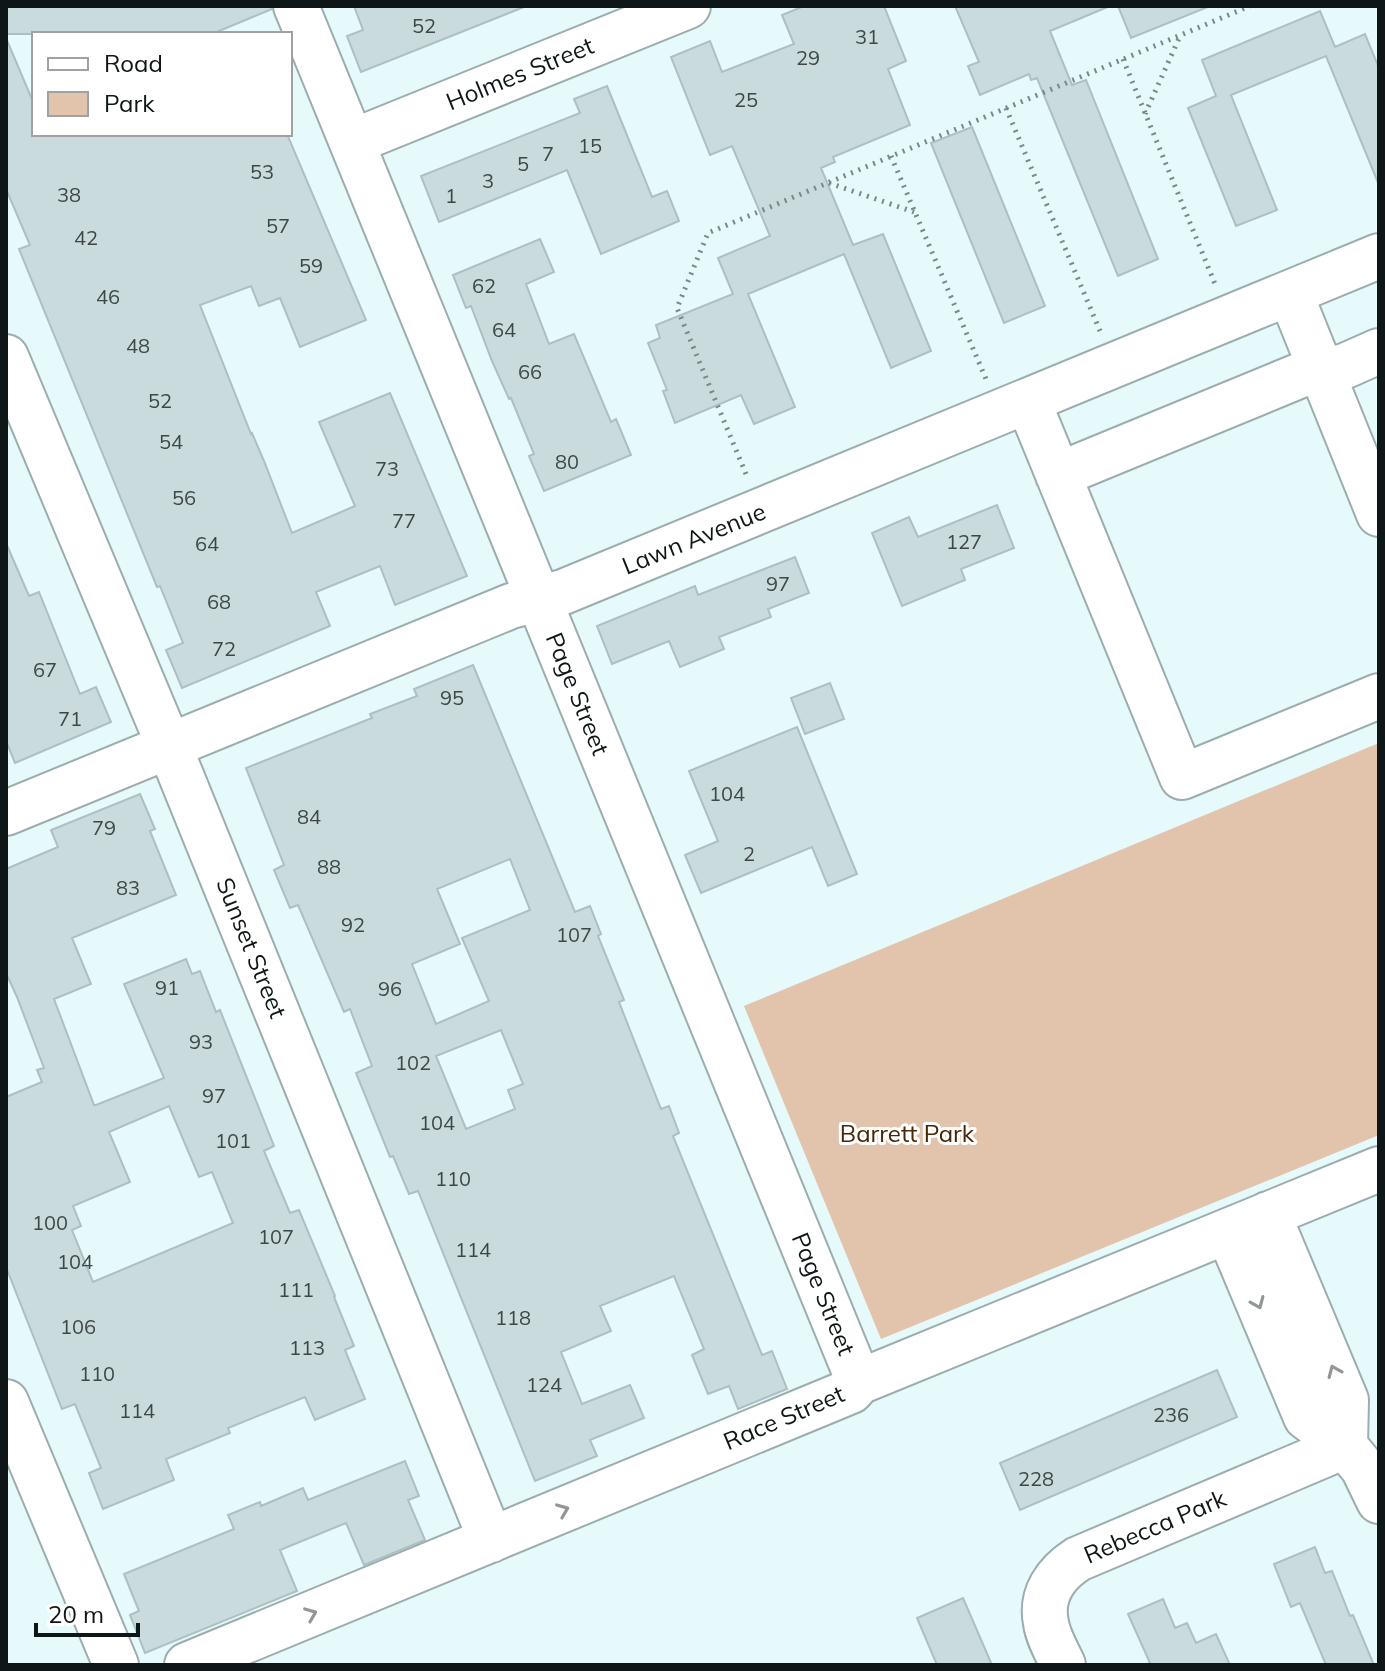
<svg xmlns="http://www.w3.org/2000/svg" width="1385" height="1671" font-family="Mulish,sans-serif">
  <rect width="100%" height="100%" fill="#e6f9fb"/>
  <path fill="#e2c3ac" d="M1379 743V1135L881 1339 744 1006Z"/>
  <path fill="#c9dbdd" stroke="#adbfc2" stroke-width="2" fill-rule="evenodd" d="M6 6H272V9L212 34H6Z
    M354 6H524V7L361 72 347 36 363 30Z
    M804 6H884L906 61 888 69 910 125 833 157 835 162 821 168 853 245 883 234 931 351 891 368 844 254 748 294 795 407 754 424 741 395 675 423 663 391 667 390 648 343 660 338 656 325 733 294 718 258 770 236 732 146 710 155 671 57 710 41 722 72 794 44 782 15Z
    M955 6H1110L1050 31 1072 85 1086 80 1158 259 1118 276 1037 78 1031 80 1029 74 980 95 968 66 979 62Z
    M1118 6H1207L1208 7 1131 38Z
    M1320 11 1335 47 1365 34 1379 68V185L1326 56 1231 95 1277 210 1236 226 1188 108 1216 96 1202 60Z
    M6 38 34 104V134H287L366 320 300 347 280 298 259 306 251 286 200 305 251 434 252 433 264 461 292 533 355 506 319 422 390 393 467 576 395 605 380 566 316 592 330 626 182 688 166 650 183 643 160 586 157 587 19 249 30 245 6 189Z
    M607 86 652 197 667 191 679 221 601 254 567 170 439 222 421 176 580 113 574 99Z
    M972 127 1045 306 1004 323 931 143Z
    M540 239 554 272 526 284 549 344 574 334 611 422 616 419 631 455 544 491 529 456 534 454 511 398 509 399 492 361 471 306 466 308 453 275Z
    M997 505 1014 548 961 569 965 580 902 606 872 533 909 517 918 537Z
    M6 543 29 596 39 592 80 694 96 687 111 722 15 763 6 741Z
    M795 557 809 593 768 609 771 617 719 637 724 649 680 667 669 641 612 664 597 626 695 586 698 595Z
    M473 665 575 912 590 906 601 934 598 936 624 1000 619 1002 661 1109 669 1106 679 1133 673 1136 762 1355 772 1351 787 1389 738 1409 729 1386 708 1394 692 1355 704 1349 674 1276 600 1306 611 1331 561 1352 582 1404 630 1385 644 1418 590 1440 597 1456 535 1481 418 1191 409 1194 393 1156 390 1157 356 1073 372 1066 350 1009 344 1012 298 905 290 908 274 870 284 865 246 768 372 718 370 714 417 696 414 689ZM510 859 530 910 462 938 489 1001 436 1024 412 964 460 944 437 889ZM501 1030 523 1084 508 1090 515 1109 466 1129 436 1056Z
    M830 683 844 719 805 734 791 698Z
    M797 727 857 874 828 886 812 847 701 893 685 855 718 841 689 771Z
    M140 794 155 829 150 831 176 895 72 938 91 984 54 999 94 1105H96L164 1078 124 984 186 959 192 974 200 971 216 1012 220 1010 274 1146 264 1151 290 1213 299 1210 335 1296 334 1297 354 1346 345 1350 365 1399 315 1420 305 1397 228 1428 230 1433 166 1459 174 1480 103 1509 89 1473 101 1468 75 1404 62 1409 6 1267V1097L42 1082 37 1070 44 1068 17 997 6 973V869L58 847 51 830ZM169 1106 199 1177 212 1172 233 1223 93 1282 72 1230 81 1226 73 1206 130 1182 109 1132Z
    M1217 1370 1237 1417 1020 1510 1000 1463Z
    M405 1461 419 1496 408 1500 425 1540 364 1565 346 1523 280 1550 297 1591 145 1653 130 1615 139 1611 124 1574 234 1529 228 1515 260 1502 261 1506 303 1488 308 1500Z
    M1315 1547 1325 1573 1332 1571 1350 1616 1353 1615 1374 1665H1326L1300 1603 1291 1607 1274 1564Z
    M963 1598 992 1665H937L917 1618Z
    M1163 1599 1175 1628 1187 1623 1196 1643 1216 1634 1230 1665H1145L1150 1663 1128 1614Z"/>
  <g fill="none" stroke-linecap="round" stroke-linejoin="round">
    <defs>
      <path id="minor" d="M296 6 859 1382
        M352 142 688 6
        M1290 293 1379 514
        M6 357 169 746 491 1540
        M1028 401 1182 777 1379 696
        M1058 475 1301 375 1345 366 1379 351
        M6 813 511 606 563 592 1379 256
        M1268 1214 1346 1400 1345 1446
        M1228 1231 1306 1417 1345 1446
        M6 1402 116 1665
        M187 1665 851 1391 859 1382 1379 1169
        M1063 1665C1057 1652 1048 1637 1046 1623 1040 1595 1056 1573 1078 1559L1345 1446 1363 1468 1379 1501"/>
    </defs>
    <use href="#minor" stroke="#9badaf" stroke-width="48"/>
    <path stroke="#7b8889" stroke-width="5" stroke-dasharray="2 6" stroke-linecap="butt" d="M1123 59 1215 284
      M1006 108 1100 331
      M1145 114 1180 36
      M891 156 986 379
      M829 183 914 212
      M746 474 677 308 708 233 1250 6"/>
    <use href="#minor" stroke="#fff" stroke-width="44"/>
  </g>
  <defs><path id="oneway-chevron" d="M-2-3.5L2.5 0L-2 3.5" fill="none" stroke-width="1.6" stroke-linecap="round" stroke-linejoin="round" transform="scale(2)"/></defs>
  <g stroke="#939697">
    <use href="#oneway-chevron" transform="translate(1258 1303) rotate(67)"/>
    <use href="#oneway-chevron" transform="translate(1334 1371) rotate(-113)"/>
    <use href="#oneway-chevron" transform="translate(563 1510) rotate(-22)"/>
    <use href="#oneway-chevron" transform="translate(311 1614) rotate(-22)"/>
  </g>
  <g text-anchor="middle" stroke-width="6" stroke-linejoin="round" paint-order="stroke">
    <g font-size="20" fill="#3e4748">
      <text x="424" y="33">52</text>
      <text x="867" y="44">31</text>
      <text x="808" y="65">29</text>
      <text x="746" y="107">25</text>
      <text x="590" y="153">15</text>
      <text x="548" y="161">7</text>
      <text x="523" y="171">5</text>
      <text x="262" y="179">53</text>
      <text x="488" y="188">3</text>
      <text x="69" y="202">38</text>
      <text x="451" y="203">1</text>
      <text x="278" y="233">57</text>
      <text x="86" y="245">42</text>
      <text x="311" y="273">59</text>
      <text x="484" y="293">62</text>
      <text x="108" y="304">46</text>
      <text x="504" y="337">64</text>
      <text x="138" y="353">48</text>
      <text x="530" y="379">66</text>
      <text x="160" y="408">52</text>
      <text x="171" y="449">54</text>
      <text x="567" y="469">80</text>
      <text x="387" y="476">73</text>
      <text x="184" y="505">56</text>
      <text x="404" y="528">77</text>
      <text x="964" y="549">127</text>
      <text x="207" y="551">64</text>
      <text x="778" y="591">97</text>
      <text x="219" y="609">68</text>
      <text x="224" y="656">72</text>
      <text x="45" y="677">67</text>
      <text x="452" y="705">95</text>
      <text x="70" y="726">71</text>
      <text x="727" y="801">104</text>
      <text x="309" y="824">84</text>
      <text x="104" y="835">79</text>
      <text x="749" y="861">2</text>
      <text x="329" y="874">88</text>
      <text x="128" y="895">83</text>
      <text x="353" y="932">92</text>
      <text x="574" y="942">107</text>
      <text x="167" y="995">91</text>
      <text x="390" y="996">96</text>
      <text x="201" y="1049">93</text>
      <text x="413" y="1070">102</text>
      <text x="214" y="1103">97</text>
      <text x="437" y="1130">104</text>
      <text x="233" y="1148">101</text>
      <text x="453" y="1186">110</text>
      <text x="50" y="1230">100</text>
      <text x="276" y="1244">107</text>
      <text x="473" y="1257">114</text>
      <text x="75" y="1269">104</text>
      <text x="296" y="1297">111</text>
      <text x="513" y="1325">118</text>
      <text x="78" y="1334">106</text>
      <text x="307" y="1355">113</text>
      <text x="97" y="1381">110</text>
      <text x="544" y="1392">124</text>
      <text x="137" y="1418">114</text>
      <text x="1171" y="1422">236</text>
      <text x="1036" y="1486">228</text>
    </g>
    <g font-size="24" fill="#0f1617" stroke="#fff">
      <text transform="translate(520 74) rotate(-22)" y="8">Holmes Street</text>
      <text transform="translate(694 539) rotate(-22)" y="8">Lawn Avenue</text>
      <text transform="translate(577 694) rotate(68)" y="8">Page Street</text>
      <text transform="translate(251 948) rotate(68)" y="8">Sunset Street</text>
      <text transform="translate(823 1294) rotate(68)" y="8">Page Street</text>
      <text transform="translate(784 1418) rotate(-23)" y="8">Race Street</text>
      <text transform="translate(1155 1527) rotate(-23)" y="8">Rebecca Park</text>
    </g>
    <g font-size="24" fill="#472505" stroke="#fff">
      <text x="907" y="1142">Barrett Park</text>
    </g>
  </g>
  <rect width="1385" height="1671" fill="none" stroke="#0f1617" stroke-width="16"/>
  <rect x="32" y="32" width="260" height="104" fill="#ffffff" stroke="#9fa2a2" stroke-width="2"/>
  <rect x="48" y="58" width="40" height="12" fill="#ffffff" stroke="#9fa2a2" stroke-width="2"/>
  <text x="104" y="72" font-size="24" fill="#0f1617">Road</text>
  <rect x="48" y="92" width="40" height="24" fill="#e2c3ac" stroke="#9fa2a2" stroke-width="2"/>
  <text x="104" y="112" font-size="24" fill="#0f1617">Park</text>
  <path d="M36 1623v12h102v-12" fill="none" stroke="#0f1617" stroke-width="4"/>
  <text x="48" y="1623" font-size="24" fill="#0f1617" stroke="#ffffff" stroke-width="6" paint-order="stroke">20 m</text>
</svg>
